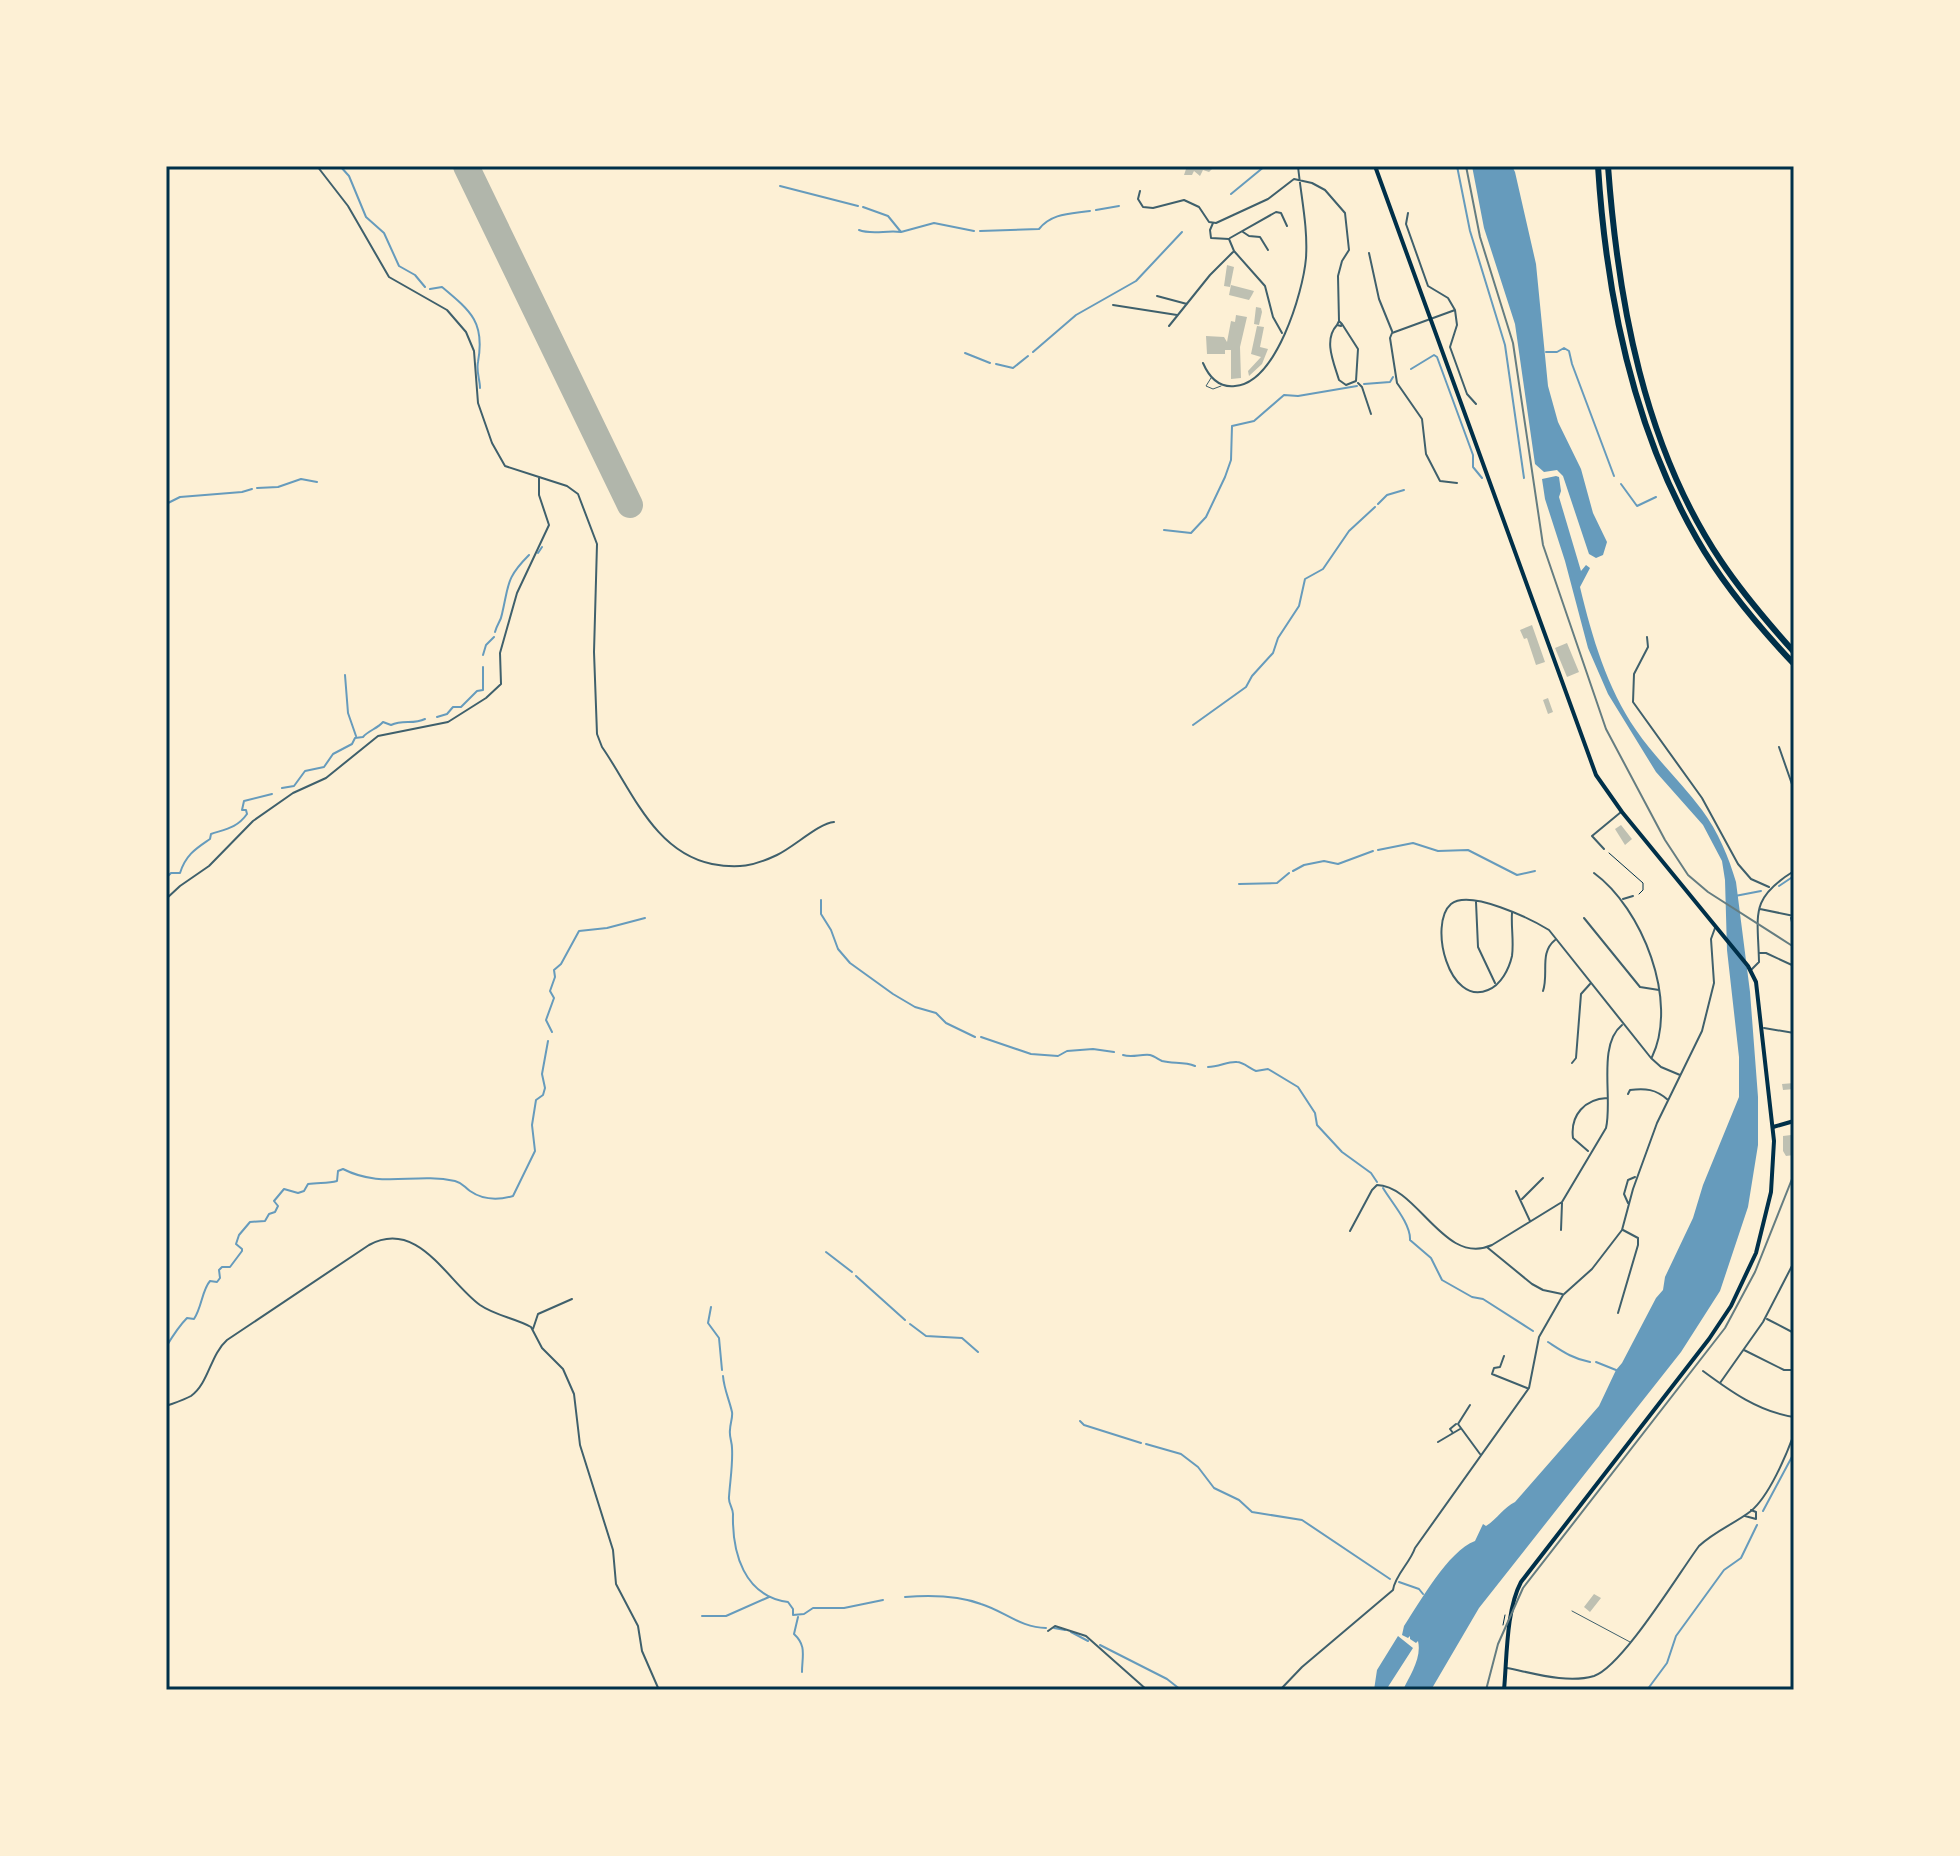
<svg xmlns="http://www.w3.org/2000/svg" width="1960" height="1856" font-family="'Nunito Sans',sans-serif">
  <rect width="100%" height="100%" fill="#fdf0d5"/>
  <path fill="#669bbc" d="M1472 166H1512L1515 172 1536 264 1548 386 1558 422 1581 469 1593 513 1607 542 1603 555 1596 558 1589 554 1563 476 1557 470 1544 472 1535 464 1515 324 1484 228Z
    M1556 476 1559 477 1561 491 1559 497 1581 571 1586 565 1590 568 1580 587C1592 637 1607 688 1636 730 1656 759 1681 782 1702 810 1718 831 1729 858 1736 882L1750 992 1758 1097V1145L1748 1207 1720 1291 1681 1352 1479 1608 1431 1690H1403C1410 1675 1422 1658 1418 1641L1416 1643 1410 1639V1636L1408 1638 1402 1635 1404 1626C1420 1602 1448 1551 1475 1541L1483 1524 1486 1526C1497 1519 1504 1507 1515 1502L1599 1406 1616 1370 1622 1363 1656 1298 1663 1290 1665 1277 1693 1218 1703 1185 1739 1097V1057L1727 950 1725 880 1722 861 1703 825 1656 772 1608 694 1588 648 1565 561 1545 499 1542 479Z
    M1398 1636 1413 1648 1386 1690H1374L1377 1670Z"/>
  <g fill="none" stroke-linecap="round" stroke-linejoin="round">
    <path stroke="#669bbc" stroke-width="2" d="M340 166 349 176 366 217 384 233 399 266 415 275 425 287
      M1457 166 1470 231 1505 345 1524 478
      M780 186 858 206
      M1231 194 1265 166
      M863 207 888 216 901 232 934 223 974 231
      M1096 210 1119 206
      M859 230C871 235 887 230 901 232
      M980 231 1039 229C1052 213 1070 214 1090 211
      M430 289 442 287C472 312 485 323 478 362 476 371 480 380 480 388
      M1033 352 1076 315 1136 281 1182 232
      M1546 352H1557L1564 348 1569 351 1572 364 1614 476
      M965 353 990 363
      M996 364 1013 368 1028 356
      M1411 369 1434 355 1437 357 1473 455V467L1482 478
      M1364 384 1390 382 1393 377
      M1621 484 1637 506 1656 497
      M257 488 278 487 301 479 317 482
      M166 504 180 497 242 492 252 489
      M1378 504 1387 495 1404 490
      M1164 530 1191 533 1206 517 1225 477 1231 460 1232 426 1254 421 1284 395 1298 396 1357 386
      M538 553 542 547
      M495 632C497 624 501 621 502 614 509 584 506 578 529 555
      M483 655 486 645 494 637
      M345 675 348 713 356 736
      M437 717 447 714 453 707H461L477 691 483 690V667
      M1193 725 1246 687 1252 676 1273 653 1278 638 1299 606 1305 579 1323 569 1349 531 1375 507
      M282 788 294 786 305 771 324 767 333 754 352 744 355 738 363 737C369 730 377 729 383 722L391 725C403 719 413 725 425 719
      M1378 850 1413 843 1438 851 1468 850 1517 875 1535 871
      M1293 871 1304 865 1324 861 1338 864 1373 851
      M166 878 171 873H180C186 854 197 848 210 839L211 834C226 829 237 828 247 814L246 810H242L244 801 272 794
      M1239 884 1277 883 1289 873
      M1779 886 1794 876
      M1735 896 1761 891
      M821 900V914L831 930 838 949 850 963 893 994 915 1007 936 1013 946 1023 975 1037
      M552 1032 546 1020 554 998 550 991 555 977 554 970 561 964 579 931 607 928 645 918
      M981 1037 1031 1054 1058 1056 1067 1051 1093 1049 1114 1052
      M1123 1055C1132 1058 1140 1054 1150 1055 1154 1056 1158 1059 1162 1061 1173 1064 1184 1061 1195 1066
      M1208 1067C1219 1067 1228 1061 1237 1062 1243 1062 1249 1068 1256 1071L1268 1069 1298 1087 1315 1113 1317 1125 1342 1152 1371 1173 1377 1182
      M1383 1188C1392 1203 1411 1224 1410 1240L1431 1258 1442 1280 1472 1297 1483 1299 1533 1331
      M826 1252 852 1272
      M856 1276 905 1320
      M711 1307 708 1323 719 1338 722 1370
      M910 1324 926 1336 962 1338 978 1352
      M1548 1342C1562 1351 1573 1359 1590 1362
      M166 1347C172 1337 178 1327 187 1318L194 1319C202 1307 202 1290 210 1281L217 1282 220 1278 219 1270 222 1267H230L242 1251V1249L236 1244 239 1235 250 1222 265 1221 269 1214 275 1212 278 1206 274 1201 284 1189 298 1193 304 1191 308 1184C318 1182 327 1184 337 1181L338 1171 343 1169C382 1189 414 1172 455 1181 463 1183 464 1187 470 1191 483 1200 499 1200 513 1196L535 1151 532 1125 536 1100 543 1095 545 1088 542 1074 548 1041
      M1596 1362 1616 1370
      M723 1376C724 1389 729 1399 732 1412 733 1417 730 1424 730 1430 729 1436 732 1442 732 1448 733 1465 730 1481 729 1497 728 1503 733 1508 733 1514 732 1553 744 1596 788 1602L793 1609V1615L804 1614 813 1608H844L883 1600
      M1080 1421 1084 1425 1141 1443
      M1146 1444 1181 1454 1198 1467 1214 1488 1239 1500 1252 1512 1302 1520 1390 1579
      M1763 1511 1794 1453
      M1399 1582 1419 1589 1423 1594
      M905 1597C930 1595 957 1595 981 1604 1004 1611 1021 1628 1046 1628
      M702 1616H726L769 1597
      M798 1617 794 1634C807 1646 802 1656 802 1672
      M1054 1628 1065 1630
      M1071 1632 1088 1641
      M1100 1645 1167 1679 1181 1690
      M1647 1690 1667 1663 1676 1636 1724 1570 1741 1558 1757 1525"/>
    <path stroke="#b1b6ab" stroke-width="26" d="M466 166 630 505"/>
  </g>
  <path fill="#bec0b2" d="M1187 166H1215L1209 172 1203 170 1200 176 1194 171 1192 175H1184Z
    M1227 265 1234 267 1230 287 1224 286Z
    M1231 285 1254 291 1252 295 1249 300 1229 295Z
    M1256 307 1261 308 1262 312 1259 325 1254 324Z
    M1236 315 1247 317 1240 347 1241 378 1231 379V350H1225V354H1207L1206 336 1224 337 1227 342 1231 321 1235 322Z
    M1257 326 1264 327 1260 347 1268 349 1262 364 1249 376 1248 371 1261 357 1251 354Z
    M1532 625 1545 662 1536 665 1527 638 1524 639 1520 630Z
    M1567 643 1579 672 1567 677 1555 648Z
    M1548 698 1553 712 1548 714 1543 700Z
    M1621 825 1632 839 1625 845 1615 829Z
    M1794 1083V1089L1783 1090 1782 1084Z
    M1791 1135 1794 1155 1786 1156 1783 1151V1136Z
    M1594 1594 1601 1598 1590 1612 1584 1607Z"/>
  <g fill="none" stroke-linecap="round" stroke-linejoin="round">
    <path stroke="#003049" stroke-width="1" d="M1609 853 1643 883V890L1639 894
      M1503 1625 1505 1615"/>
    <path stroke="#3f606c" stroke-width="1" d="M1211 378 1206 386 1213 389 1221 386
      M1572 1611 1630 1642"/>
    <path stroke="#3f606c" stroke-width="2" d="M1140 191 1138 199 1143 207 1153 208 1184 200 1199 207 1209 222 1216 223 1268 199 1294 179 1312 183 1325 190 1345 213 1349 250 1342 261 1338 276 1339 321
      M1408 213 1406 224 1428 286 1448 298 1455 310 1457 325 1450 347 1467 394 1476 404
      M1213 223 1210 230 1211 238 1229 239 1234 251 1265 286 1273 317 1282 333
      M1243 232 1249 236 1260 237 1268 250
      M1230 238 1276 212 1281 213 1287 226
      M1369 253 1379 299 1392 331
      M1157 296 1187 304
      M1113 305 1177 315
      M1455 310 1392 333 1390 338 1397 383 1422 419 1426 454 1440 481 1457 483
      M1339 321 1342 324 1341 326 1337 325Z
      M1337 325C1323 340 1334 363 1339 380L1346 385 1356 381 1358 349 1342 324
      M1169 326 1210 275 1233 252
      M1203 363C1209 377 1218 388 1235 386 1276 383 1303 293 1306 258 1308 227 1301 197 1298 166
      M1358 383 1362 387 1371 414
      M539 477 567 486 578 494 597 544 594 652 597 734 602 747C632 790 654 852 712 864 738 869 754 866 777 855 794 847 819 823 834 822
      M1647 637 1648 647 1634 674 1633 702 1702 798 1738 864 1751 879 1769 887
      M1779 747 1794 790
      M1604 849 1592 836 1621 812
      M1594 873C1642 908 1679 1001 1652 1057
      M166 899 180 886 209 866 253 821 293 793 326 778 378 736 448 722 486 698 501 684 500 653 517 593 549 525 539 495V477L505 466 492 443 478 403 474 351 466 332 447 310 389 277 348 206 317 166
      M1623 899 1633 896
      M1476 902 1478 947 1495 983
      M1760 909 1794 916
      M1512 913C1511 927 1514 942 1512 956 1509 969 1501 985 1488 990 1449 1007 1428 924 1451 904 1470 889 1531 919 1549 930L1651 1058 1661 1067 1680 1075
      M1584 918 1640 987 1659 990
      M1791 918 1794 930
      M1760 953H1766L1794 966
      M1751 970 1759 962C1758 914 1749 899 1794 871
      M1543 991C1549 973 1539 953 1555 940
      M1764 1028 1794 1033
      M1572 1063 1576 1058 1581 994 1590 984
      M1628 1094 1630 1090C1645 1088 1656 1089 1668 1100
      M1588 1151 1573 1138C1570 1115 1585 1099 1607 1098
      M1516 1191 1530 1221
      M1522 1199 1543 1178
      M1628 1203 1624 1194 1628 1180 1635 1177
      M1561 1230 1562 1203
      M1350 1231 1372 1190 1377 1185C1418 1186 1444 1267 1492 1245L1562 1202 1606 1128C1613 1099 1597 1045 1622 1025
      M1488 1248 1532 1284 1543 1290 1562 1294
      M1618 1313 1638 1245V1238L1623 1230
      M1767 1319 1794 1333
      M533 1329 538 1314 572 1299
      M1744 1350 1784 1370H1794
      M1504 1356 1500 1367 1494 1368 1492 1374 1527 1388
      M1703 1371C1730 1391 1759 1412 1794 1417
      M1720 1383 1763 1322 1794 1262
      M1470 1405 1458 1424 1480 1454
      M166 1406C174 1403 184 1400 191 1396 209 1383 210 1355 227 1340L369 1245C418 1218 447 1281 480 1305 496 1316 515 1318 531 1327L542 1348 563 1369 574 1394 580 1445 613 1550 616 1584 638 1626 642 1651 659 1690
      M1453 1433 1450 1429 1456 1424
      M1438 1442 1460 1429
      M1745 1516 1756 1519V1512L1751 1510
      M1048 1631 1055 1626 1086 1636 1147 1690
      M1507 1668C1533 1673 1567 1684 1594 1676 1622 1667 1679 1573 1699 1546 1715 1531 1734 1524 1751 1511 1769 1496 1786 1456 1794 1434
      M1280 1690 1302 1667 1393 1590C1395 1575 1410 1563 1415 1548L1529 1388 1539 1337 1563 1295 1592 1269 1622 1230 1633 1189 1657 1123 1702 1031 1714 983 1711 939 1715 928"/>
    <path stroke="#003049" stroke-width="4" d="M1773 1127 1794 1121"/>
    <path stroke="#003049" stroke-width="4" d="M1375 166 1596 775 1622 812 1748 966 1756 982 1774 1141 1771 1192 1756 1253 1731 1306 1709 1339 1521 1582C1506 1610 1507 1658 1504 1690"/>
    <path stroke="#003049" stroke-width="6" d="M1598 166C1606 294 1632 426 1697 539 1723 585 1758 626 1794 664
      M1608 166C1618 302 1644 446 1721 561 1743 594 1768 623 1794 652"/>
    <path stroke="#657d81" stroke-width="2" d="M1466 166 1480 237 1513 343 1543 545 1606 729 1665 840 1688 875 1708 892 1794 947
      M1486 1690 1498 1644 1523 1588 1725 1328 1755 1272 1794 1174"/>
  </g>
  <rect width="1960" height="1856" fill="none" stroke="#fdf0d5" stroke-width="336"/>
  <rect x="168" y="168" width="1624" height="1520" fill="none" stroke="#003049" stroke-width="3"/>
</svg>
